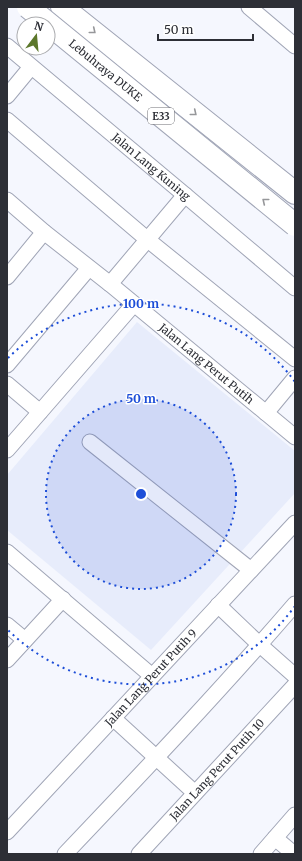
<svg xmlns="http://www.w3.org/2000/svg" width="302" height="861" font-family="Merriweather,serif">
  <rect width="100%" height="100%" fill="#f5f7fe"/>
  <path fill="#e7ecfb" d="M137 322 295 451V493L151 650 7 530V475Z"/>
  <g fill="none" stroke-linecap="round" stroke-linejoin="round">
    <defs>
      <g id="minor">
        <path d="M249 7 295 46"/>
        <path id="s1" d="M7 46 185 195 295 288"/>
        <path d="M7 96 31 67"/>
        <path d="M7 120 148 240 295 359"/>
        <path id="s2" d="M7 200 44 232 110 284 295 437"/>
        <path d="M7 277 44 232"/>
        <path d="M110 284 185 195"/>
        <path d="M7 365 89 268"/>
        <path d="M7 384 40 412"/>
        <path d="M266 413 295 378"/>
        <path d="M90 442 251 570"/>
        <path d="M7 450 134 304"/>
        <path d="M7 552 152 676"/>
        <path d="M218 605 260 645 295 676"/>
        <path d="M7 625 25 640"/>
        <path d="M7 660 63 599"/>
        <path d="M113 718 195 793"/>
        <path id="s3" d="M7 832 295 523"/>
        <path d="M275 838 294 854"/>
        <path d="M65 854C143 772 221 690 295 604"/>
        <path id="s4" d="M139 854 295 685"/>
        <path d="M261 854 295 815"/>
      </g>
      <path id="highway" d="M62 7 295 193"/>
    </defs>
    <use href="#minor" stroke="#a0a5b6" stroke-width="17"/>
    <use href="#highway" stroke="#a0a5b6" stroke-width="24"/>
    <use href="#minor" stroke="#fff" stroke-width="15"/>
    <use href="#highway" stroke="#fff" stroke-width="22"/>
    <defs>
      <g id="highway-bridge">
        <path id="s5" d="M28 7 295 225"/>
      </g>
    </defs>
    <use href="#highway-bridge" stroke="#a0a5b6" stroke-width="24" stroke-linecap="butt"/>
    <use href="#highway-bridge" stroke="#fff" stroke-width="22"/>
  </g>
  <defs><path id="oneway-chevron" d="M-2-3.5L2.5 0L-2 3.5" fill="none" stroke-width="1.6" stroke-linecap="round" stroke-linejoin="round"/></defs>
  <g stroke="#96979a">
    <use href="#oneway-chevron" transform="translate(93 31) rotate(39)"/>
    <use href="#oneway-chevron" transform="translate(194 113) rotate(39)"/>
    <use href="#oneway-chevron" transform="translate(265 201) rotate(-141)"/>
  </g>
  <circle cx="141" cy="494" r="95" fill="#1d4ed8" fill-opacity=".12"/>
  <g fill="none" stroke="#1d4ed8" stroke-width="2" stroke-dasharray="2 4">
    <circle cx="141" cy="494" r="95"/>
    <path d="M295 606A190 190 0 0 1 8 630M8 358A190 190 0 0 1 295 382"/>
  </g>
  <g text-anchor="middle" stroke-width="3" stroke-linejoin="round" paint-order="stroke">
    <rect fill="#fff" stroke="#6c6d72" stroke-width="1" x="148" y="108" width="26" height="16" rx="3"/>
    <g font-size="10" font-weight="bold" fill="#2d2f36">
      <text x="161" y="120">E33</text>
    </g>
    <g font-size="11" fill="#2d2f36" stroke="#fff">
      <text dy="4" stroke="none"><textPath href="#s5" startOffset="100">Lebuhraya DUKE</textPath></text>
      <text dy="4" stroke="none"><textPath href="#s1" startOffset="188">Jalan Lang Kuning</textPath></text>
      <text dy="4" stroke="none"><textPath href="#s2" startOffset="258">Jalan Lang Perut Putih</textPath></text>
      <text dy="4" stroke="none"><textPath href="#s3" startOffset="211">Jalan Lang Perut Putih 9</textPath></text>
      <text dy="4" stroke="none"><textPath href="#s4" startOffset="115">Jalan Lang Perut Putih 10</textPath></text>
    </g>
  </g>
  <circle cx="141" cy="494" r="6" fill="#1d4ed8" stroke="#fff" stroke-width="2"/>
  <g font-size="12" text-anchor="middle" font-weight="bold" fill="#1d4ed8" stroke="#fff" stroke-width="3" stroke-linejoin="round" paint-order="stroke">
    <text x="141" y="308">100 m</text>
    <text x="141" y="403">50 m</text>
  </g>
  <rect width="302" height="861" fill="none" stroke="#2d2f36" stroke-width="16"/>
  <g transform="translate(36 36) rotate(16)"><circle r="19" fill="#ffffff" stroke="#abacaf"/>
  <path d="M0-3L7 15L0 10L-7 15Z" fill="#5c772b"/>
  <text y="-6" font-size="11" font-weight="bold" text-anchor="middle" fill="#2d2f36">N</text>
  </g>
  <path d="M158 34v6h95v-6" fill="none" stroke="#2d2f36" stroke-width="2"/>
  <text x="164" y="34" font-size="12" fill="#2d2f36" stroke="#ffffff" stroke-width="3" paint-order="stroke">50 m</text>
</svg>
